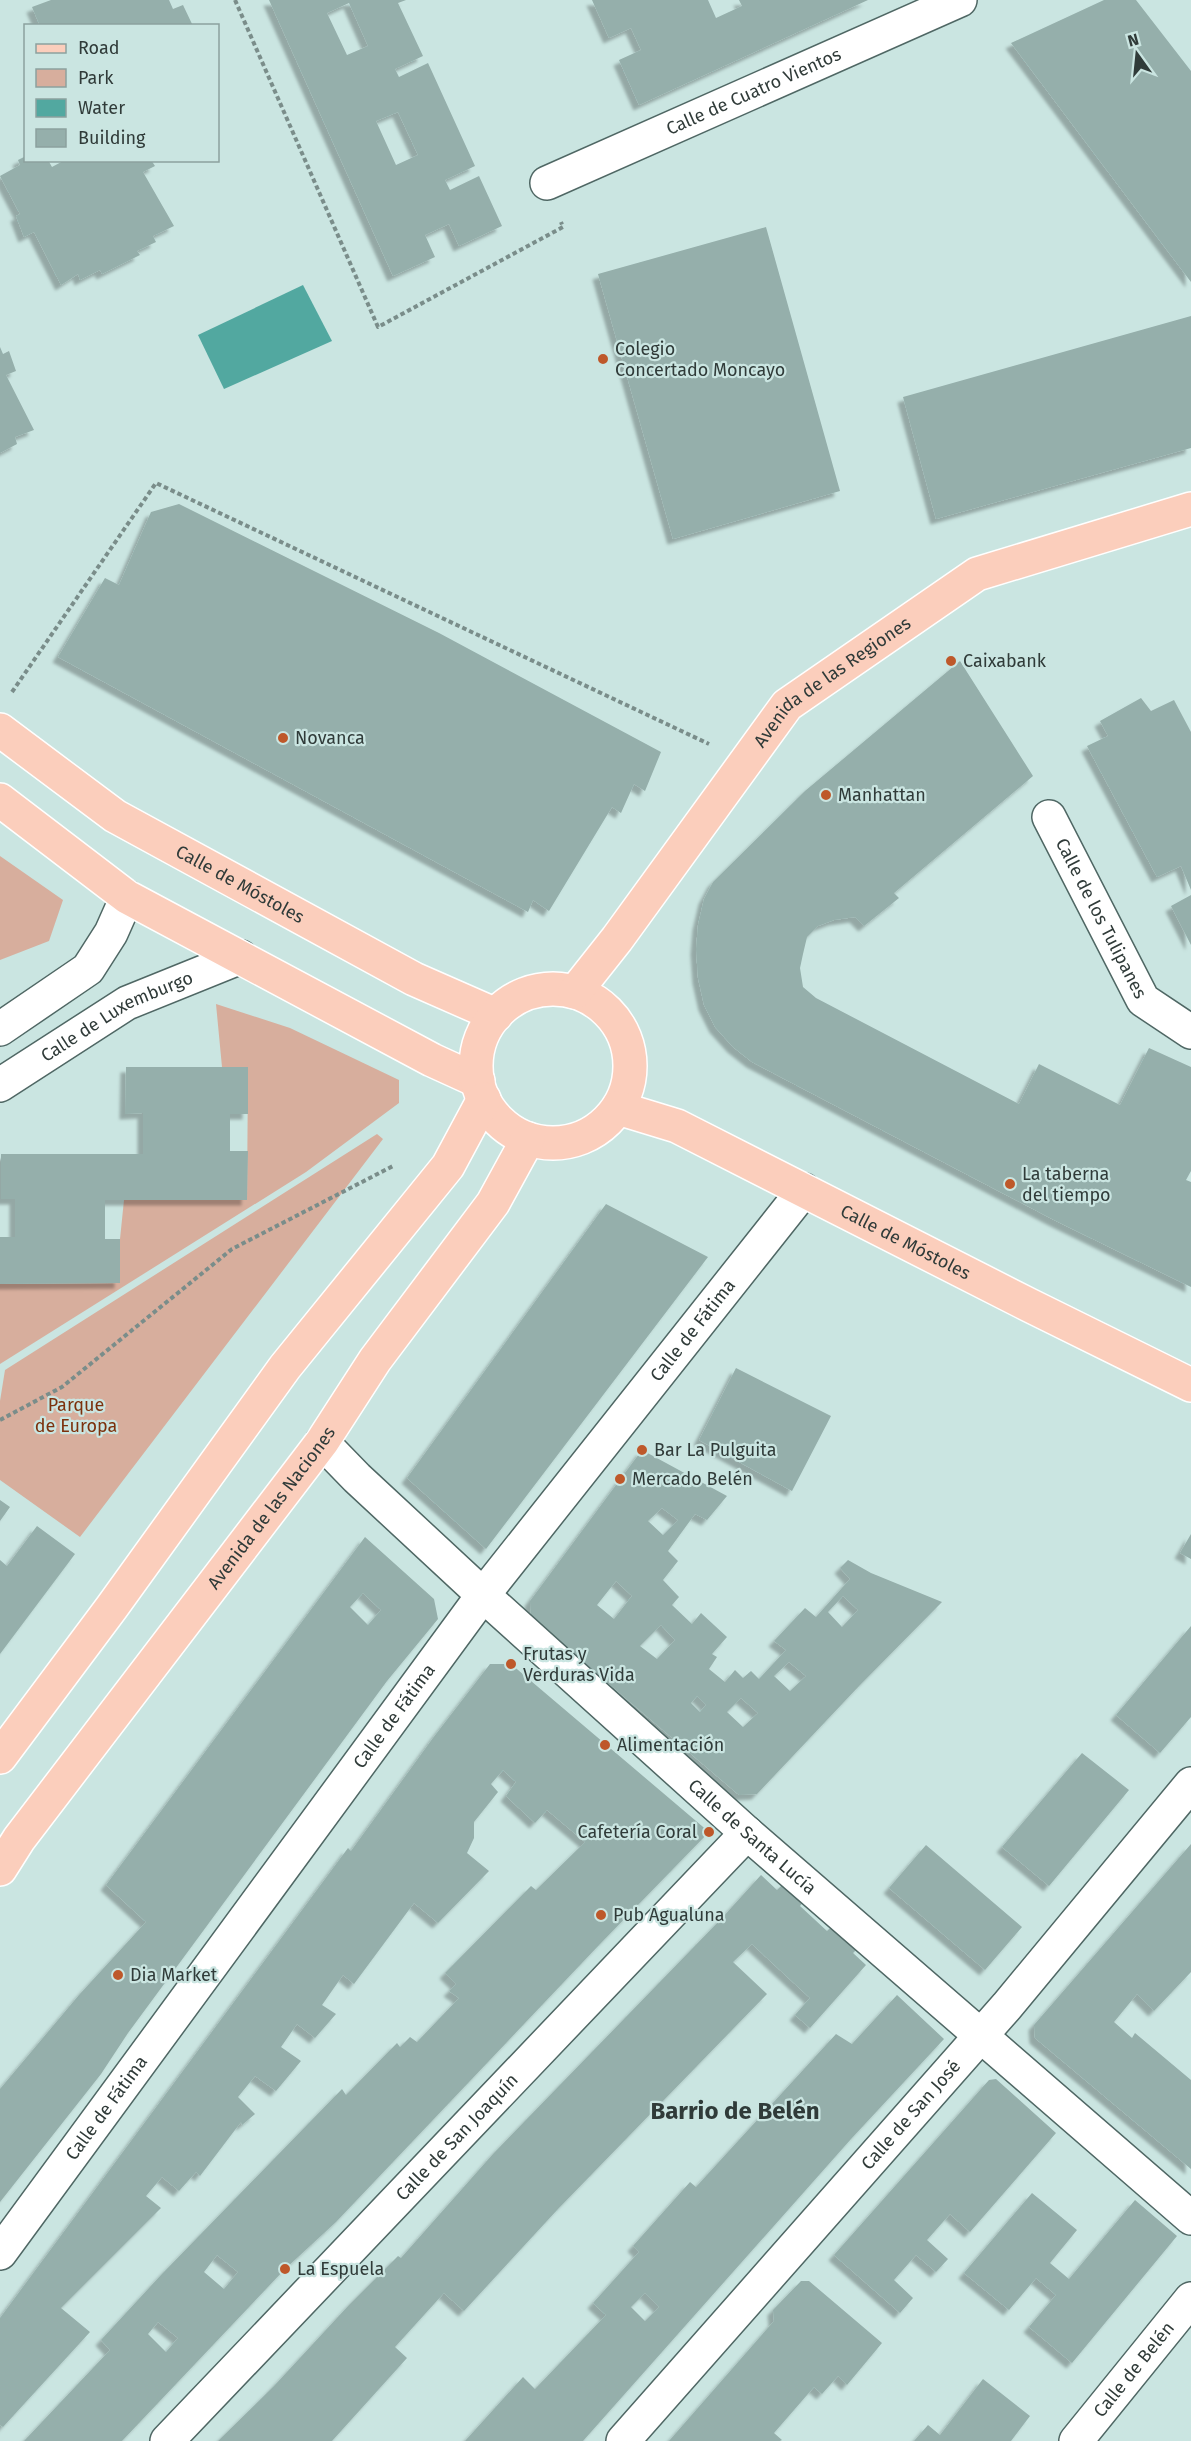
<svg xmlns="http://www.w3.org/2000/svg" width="1191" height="2441" font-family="'Fira Sans',sans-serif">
  <defs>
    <filter id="shadow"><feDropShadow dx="-5.5" dy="5.5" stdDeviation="1.5" flood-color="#0004"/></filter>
  </defs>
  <rect width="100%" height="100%" fill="#cae5e1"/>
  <path fill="#d7ae9d" d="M0 856 63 900 49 941 0 960Z
    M216 1004 290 1028 399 1080V1103L306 1172 0 1364V1284L120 1283V1239L124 1200 247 1199 248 1067H222Z
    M377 1134 383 1139 80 1537 0 1480V1401L5 1370Z"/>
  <path fill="#52a8a0" d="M303 285 332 341 224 389 198 335Z"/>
  <path fill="#95afab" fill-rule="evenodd" filter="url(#shadow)" d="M51 0H169L173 9 183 5 193 26H40L32 7Z
    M269 0H406L398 3 423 56 395 69 399 77 428 63 475 166 445 180 450 190 479 176 502 226 459 246 449 224 425 235 435 257 393 276ZM349 3 368 46 347 55 327 13ZM398 112 418 155 396 165 376 121Z
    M592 0H708L716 18 742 6 739 0H868L639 105 619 60 641 50 631 28 609 38Z
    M1104 0H1136L1191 71V282L1011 43Z
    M26 156V160H48L52 167 65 160H151L155 166 143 172 174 226 153 236 156 242 137 251 140 255 102 274 100 270 80 280 78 274 61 285 34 232 24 237 16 216 20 214 0 176 20 165 18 160Z
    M766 227 840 491 673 539 598 274Z
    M1191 316V448L936 519 903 397Z
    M0 347 3 354 9 351 16 371 6 375 34 430 15 437 17 444 0 453Z
    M179 504 439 633 661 752 645 791 634 784 621 813 612 807 549 911 533 900 528 912 58 657 105 578 119 585 151 512Z
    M960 661 1033 776 894 893 899 898 864 926 855 917 834 920 818 926 807 937 803 954 800 968 803 987 816 998 1019 1104 1039 1064 1120 1105 1149 1048 1191 1067V1171L1186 1180 1191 1182V1287L1054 1220 752 1062 733 1047 715 1027 704 1005 698 978 696 949 698 925 704 899 713 882 805 791Z
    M1141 698 1151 711 1174 700 1191 732V890L1181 866 1157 877 1087 746 1108 736 1100 721Z
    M1191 895V945L1171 906Z
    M126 1067H248V1114H230V1151H248L247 1200H105V1239H120V1283L0 1284V1237H15V1199H1V1154H143V1113L125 1114Z
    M606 1204 708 1257 486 1549 407 1478Z
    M736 1368 831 1416 792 1491 699 1440Z
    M642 1450 727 1496 707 1520 695 1514 668 1551 678 1561 663 1580 679 1597 672 1605 692 1624 701 1613 727 1637 712 1654 717 1657 709 1669 725 1682 735 1670 743 1678 751 1671 759 1679 786 1650 774 1641 805 1608 816 1617 850 1579 840 1568 848 1560 871 1573 942 1602 860 1685 757 1794 739 1795 581 1660 531 1620 530 1601ZM662 1508 678 1520 663 1535 648 1521ZM616 1581 632 1596 614 1619 597 1605ZM843 1596 858 1610 842 1627 828 1612ZM661 1625 675 1640 657 1659 640 1646ZM789 1662 806 1676 790 1691 774 1676ZM697 1696 706 1705 700 1712 691 1703ZM741 1698 758 1713 743 1727 727 1712Z
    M0 1500 10 1507 0 1521Z
    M37 1526 75 1554 0 1654V1560L7 1566Z
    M1191 1534V1559L1180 1553Z
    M365 1537 434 1599 438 1619 387 1681 128 2033 101 2074 0 2202V2089L79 1995 146 1922 106 1885ZM363 1593 381 1610 368 1625 350 1607Z
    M1191 1626V1717L1160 1753 1116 1715Z
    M490 1664H511L709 1832 600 1944 336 2222 285 2269 122 2441H24L110 2350 101 2340 161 2275 342 2089 346 2095 397 2043 400 2047 410 2037 417 2042 459 1998 449 1991 456 1984 445 1973 531 1886 536 1890 585 1842 547 1810 535 1823 506 1796 516 1782 503 1770 491 1784 498 1792 474 1822V1838L467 1853 489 1871 438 1923 414 1903 354 1984 343 1975 322 2005 336 2014 315 2038 297 2024 281 2047 301 2061 276 2091 255 2076 238 2097 255 2114 242 2125 241 2122 200 2176 196 2172 179 2191 162 2177 146 2196 161 2208 61 2308 90 2332 3 2427 0 2425V2318L348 1848 351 1851 433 1738ZM217 2255 238 2272 224 2289 204 2272ZM158 2322 178 2338 166 2352 148 2334Z
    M1082 1753 1129 1790 1049 1886 1002 1847Z
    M1191 1844V1972L1154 2011 1137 1994 1114 2022 1132 2038 1135 2033 1191 2080V2169L1035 2038 1034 2025Z
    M926 1845 1022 1927 985 1970 889 1888Z
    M761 1875 777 1890 784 1883 804 1901 800 1906 827 1931 833 1925 859 1947 853 1953 866 1965 810 2028 795 2015 810 1998 752 1944 733 1962 767 1994 558 2209 464 2311 444 2293 395 2347 407 2358 332 2441H218L274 2386 349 2305 398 2256 401 2258 493 2154 722 1918Z
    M897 1995 944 2039 851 2139 583 2441H465L523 2377 535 2389 606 2315 593 2303 639 2252 633 2246 690 2182 696 2187 836 2034 852 2044ZM645 2293 659 2307 645 2321 631 2307Z
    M996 2079 1056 2133 970 2232 950 2214 927 2240 948 2259 936 2272 916 2255 894 2280 913 2298 900 2313 834 2255 989 2080Z
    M1032 2193 1077 2230 1050 2263 1069 2279 1135 2200 1177 2236 1072 2363 1029 2327 1056 2295 1036 2278 1009 2310 964 2273Z
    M801 2281H809L882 2343 847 2385 838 2376 822 2394 814 2387 774 2433 782 2440 780 2441H669L774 2321 773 2310Z
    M983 2379 1030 2416 1011 2441H914L928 2425 940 2435Z"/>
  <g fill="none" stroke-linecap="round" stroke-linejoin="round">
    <defs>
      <g id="minor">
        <path id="s1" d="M547 183 960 0"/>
        <path id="s2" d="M1049 817 1143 1000 1191 1032"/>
        <path d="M0 1029 88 969 111 933 127 897"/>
        <path id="s3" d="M0 1085 127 1003 241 957"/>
        <path id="s4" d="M322 1442 357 1478 483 1595 747 1833 1191 2218"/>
        <path id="s5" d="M0 2253 483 1595 804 1190"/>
        <path id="s6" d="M167 2441 747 1833"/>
        <path id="s7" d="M623 2441 1007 2006 1191 1784"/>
        <path id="s8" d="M1076 2441 1191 2299"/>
      </g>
      <g id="major">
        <path id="s9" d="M0 730 115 816 414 979 496 1015"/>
        <path d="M0 800 127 897 432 1060 478 1081"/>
        <circle cx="553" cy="1066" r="77"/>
        <path id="s10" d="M575 992 617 939 787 705 977 574 1191 509"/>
        <path id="s11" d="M618 1108 677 1126 1029 1305 1191 1385"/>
        <path d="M0 1757 112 1607 285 1367 448 1166 484 1099"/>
        <path id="s12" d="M0 1869 19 1839 322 1442 375 1360 493 1203 528 1139"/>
      </g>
    </defs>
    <use href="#minor" stroke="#4f6764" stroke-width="36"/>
    <use href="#major" stroke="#fff" stroke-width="36"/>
    <path stroke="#7a8d8a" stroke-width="4" stroke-dasharray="4.5 3" stroke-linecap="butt" d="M235 0 378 327 563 227 561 222
      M12 692 156 483 709 744
      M0 1420 62 1387 232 1249 393 1166"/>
    <use href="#minor" stroke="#fff" stroke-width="33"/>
    <use href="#major" stroke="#fbcebc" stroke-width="33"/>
  </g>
  <g fill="#be582a" stroke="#cae5e1" stroke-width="2">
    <circle cx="603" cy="359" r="6"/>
    <circle cx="951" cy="661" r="6"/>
    <circle cx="283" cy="738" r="6"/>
    <circle cx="826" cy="795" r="6"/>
    <circle cx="1010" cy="1184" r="6"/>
    <circle cx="642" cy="1450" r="6"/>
    <circle cx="620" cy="1479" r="6"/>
    <circle cx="511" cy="1664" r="6"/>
    <circle cx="605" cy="1745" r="6"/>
    <circle cx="709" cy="1832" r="6"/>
    <circle cx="601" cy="1915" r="6"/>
    <circle cx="118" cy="1975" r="6"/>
    <circle cx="285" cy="2269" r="6"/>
  </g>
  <g text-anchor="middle" stroke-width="4.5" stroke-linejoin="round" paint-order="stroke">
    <g font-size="18" fill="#303b39" stroke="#cae5e1">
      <text dy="6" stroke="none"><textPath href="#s1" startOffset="226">Calle de Cuatro Vientos</textPath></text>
      <text dy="6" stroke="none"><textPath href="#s10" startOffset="406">Avenida de las Regiones</textPath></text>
      <text dy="6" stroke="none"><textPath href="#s9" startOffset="286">Calle de Móstoles</textPath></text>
      <text dy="6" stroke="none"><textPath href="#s2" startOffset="114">Calle de los Tulipanes</textPath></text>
      <text dy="6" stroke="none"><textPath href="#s3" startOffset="136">Calle de Luxemburgo</textPath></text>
      <text dy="6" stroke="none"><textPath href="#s11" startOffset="318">Calle de Móstoles</textPath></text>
      <text dy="6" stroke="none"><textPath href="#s5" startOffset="1154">Calle de Fátima</textPath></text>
      <text dy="6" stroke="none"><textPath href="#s12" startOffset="452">Avenida de las Naciones</textPath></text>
      <text dy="6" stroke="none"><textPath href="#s5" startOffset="666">Calle de Fátima</textPath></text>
      <text dy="6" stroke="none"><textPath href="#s4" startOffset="584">Calle de Santa Lucía</textPath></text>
      <text dy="6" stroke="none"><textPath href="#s5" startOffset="180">Calle de Fátima</textPath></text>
      <text dy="6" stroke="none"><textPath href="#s7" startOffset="435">Calle de San José</textPath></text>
      <text dy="6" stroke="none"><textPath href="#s6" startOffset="420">Calle de San Joaquín</textPath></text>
      <text dy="6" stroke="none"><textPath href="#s8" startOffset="92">Calle de Belén</textPath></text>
    </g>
    <g font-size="18" fill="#303b39" stroke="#cae5e1" text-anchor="start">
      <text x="615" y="355">Colegio<tspan x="615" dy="21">Concertado Moncayo</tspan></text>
      <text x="963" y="667">Caixabank</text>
      <text x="295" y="744">Novanca</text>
      <text x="838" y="801">Manhattan</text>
      <text x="1022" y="1180">La taberna<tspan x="1022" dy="21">del tiempo</tspan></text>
      <text x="654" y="1456">Bar La Pulguita</text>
      <text x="632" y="1485">Mercado Belén</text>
      <text x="523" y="1660">Frutas y<tspan x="523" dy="21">Verduras Vida</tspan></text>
      <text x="617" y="1751">Alimentación</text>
      <text x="697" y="1838" text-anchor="end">Cafetería Coral</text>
      <text x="613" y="1921">Pub Agualuna</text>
      <text x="130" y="1981">Dia Market</text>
      <text x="297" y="2275">La Espuela</text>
    </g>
    <g font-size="18" fill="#7c310c" stroke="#cae5e1">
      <text x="76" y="1411">Parque<tspan x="76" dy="21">de Europa</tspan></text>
    </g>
    <g font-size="24" font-weight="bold" fill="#303b39" stroke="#cae5e1">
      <text x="735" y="2119">Barrio de Belén</text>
    </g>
  </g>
  <rect x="24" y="24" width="195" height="138" fill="#cae5e1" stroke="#8ca19e" stroke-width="1.5"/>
  <rect x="36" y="44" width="30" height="9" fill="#fbcebc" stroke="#8ca19e" stroke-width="1.5"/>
  <text x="78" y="54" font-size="18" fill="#303b39">Road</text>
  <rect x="36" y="69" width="30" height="18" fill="#d7ae9d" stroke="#8ca19e" stroke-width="1.5"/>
  <text x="78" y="84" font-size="18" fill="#303b39">Park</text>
  <rect x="36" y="99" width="30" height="18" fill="#52a8a0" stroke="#8ca19e" stroke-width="1.5"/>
  <text x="78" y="114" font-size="18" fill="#303b39">Water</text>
  <rect x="36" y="129" width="30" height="18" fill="#95afab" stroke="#8ca19e" stroke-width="1.5"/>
  <text x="78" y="144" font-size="18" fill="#303b39">Building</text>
  <g transform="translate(1137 54) rotate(345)" stroke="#cae5e1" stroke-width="4.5" paint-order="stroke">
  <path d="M0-4.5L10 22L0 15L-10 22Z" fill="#303b39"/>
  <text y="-9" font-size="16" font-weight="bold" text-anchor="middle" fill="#303b39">N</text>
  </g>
</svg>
